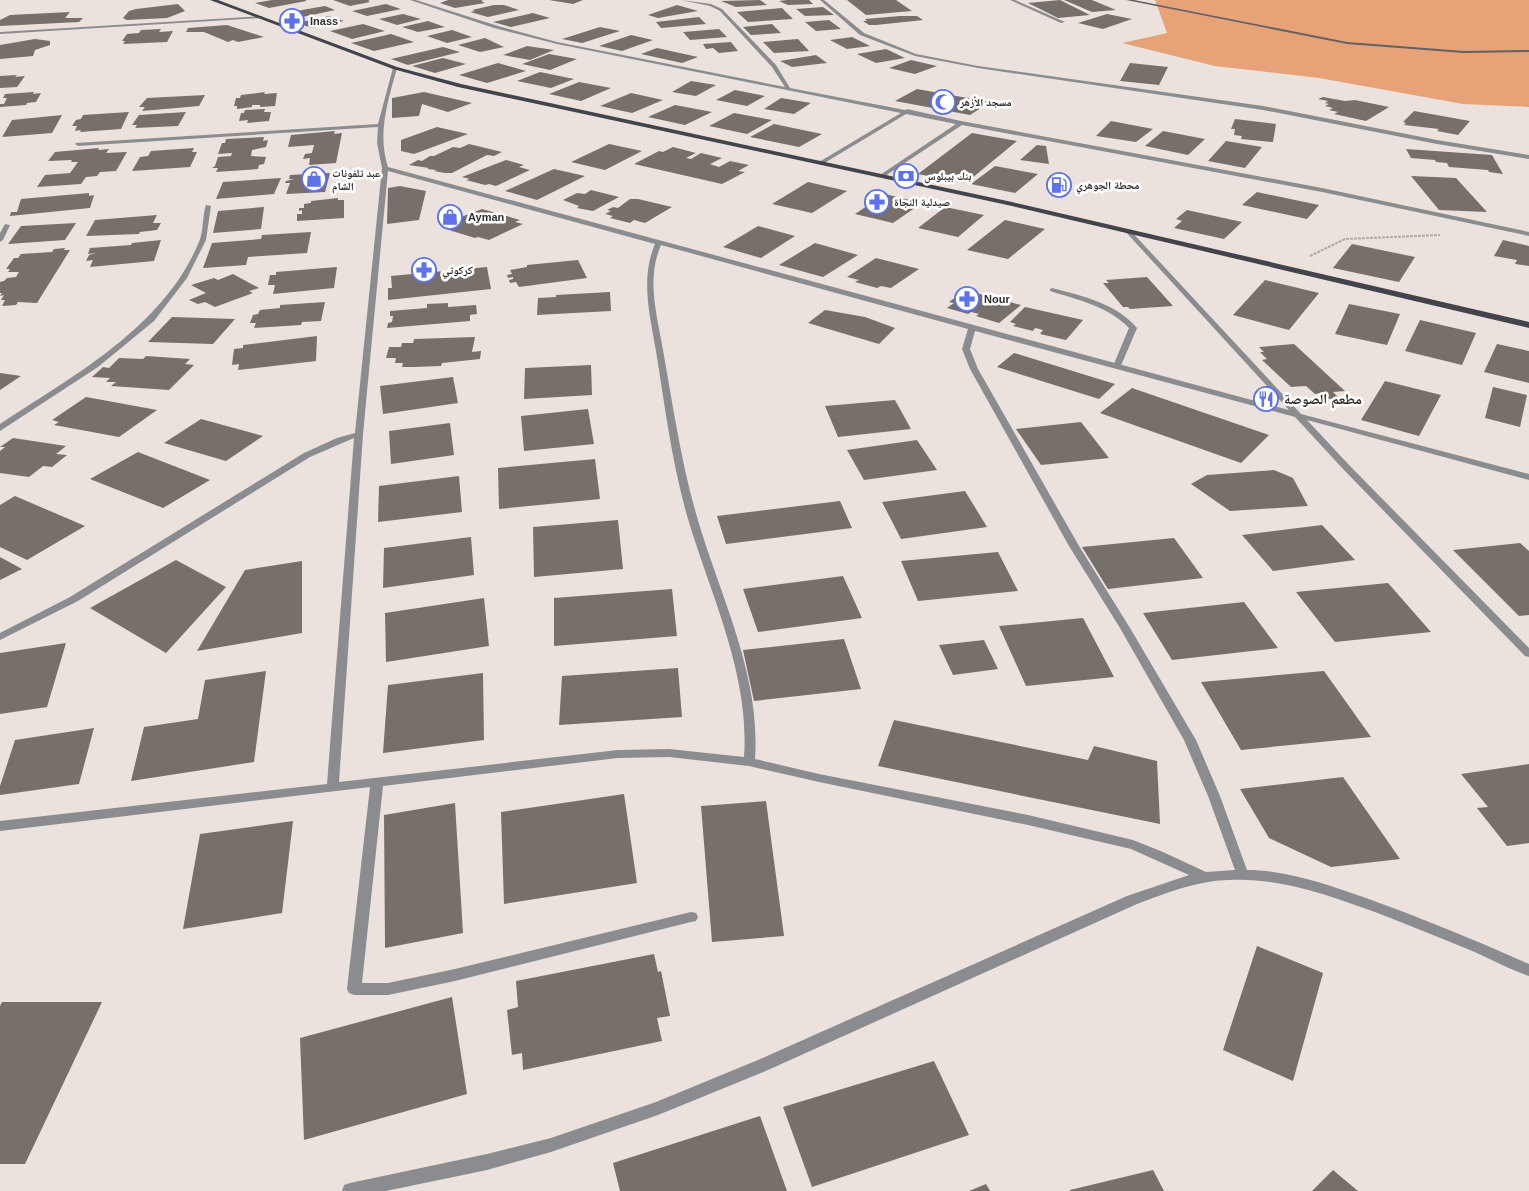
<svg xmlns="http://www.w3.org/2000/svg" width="1529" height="1191" font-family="Arial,'Noto Naskh Arabic',sans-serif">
  <rect width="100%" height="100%" fill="#ece2dd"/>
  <path fill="#e8a277" d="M1155 0H1529V107L1463 104 1319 78 1215 66 1122 43 1167 33Z"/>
  <path fill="#776f6a" d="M272 0H306V1L269 8 255 3Z
    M333 0H370L368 1 370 2 350 6Z
    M448 0H483L481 1 485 3 455 8 440 3Z
    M549 0H583L573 4Z
    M760 0 767 5 736 7 721 1Z
    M787 0H809L813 4 788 5 779 1Z
    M847 0H896L912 11 866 15Z
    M1060 0 1090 15 1058 18 1028 3Z
    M1064 0H1092L1116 10 1092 12Z
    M178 4 185 11 167 18 127 20 123 18 129 11 136 9Z
    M386 4 401 9 367 16 352 11Z
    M494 5H504L519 10 488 17 470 12 475 11 472 10Z
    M677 5 698 11 658 18 648 15Z
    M325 6 335 10 298 18 285 13Z
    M823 7 834 15 805 16 796 9Z
    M782 8 793 19 748 22 737 12Z
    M70 12 65 18H83L79 22 0 26V20L10 15Z
    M533 13 550 18 511 27 493 22Z
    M403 14 421 19 397 25 379 19Z
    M1107 14 1132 19 1103 29 1078 23Z
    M329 16 344 21 312 28 297 23Z
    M900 16H917L923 20 876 25H869L863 21H867L865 19Z
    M699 17 706 24 661 28 656 22Z
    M829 20 841 29 816 31 805 22Z
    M428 21 445 27 418 32 402 27Z
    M363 24 385 31 352 39 330 31Z
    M772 24 781 33 751 35 743 27Z
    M227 25 264 37 238 42 233 40 228 42 204 32H186L188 28Z
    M600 27 620 31 582 43 562 39Z
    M161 29 159 32 173 31 167 42 123 44 125 41H122L127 34 139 33 141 30Z
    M719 29 727 37 690 40 683 32Z
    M452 30 472 37 447 43 427 36Z
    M391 34 414 42 374 51 351 43Z
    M631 35 653 40 622 51 599 46Z
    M852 37 870 46 847 49 830 40Z
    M485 38 504 47 480 52 458 45Z
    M35 39 50 41V45L35 50 33 56 0 59V45Z
    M798 39 809 51 774 53 763 42Z
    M731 42 738 51 719 53 713 48 706 49 703 44Z
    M527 46 554 50 530 60 503 55Z
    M443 47 460 52 408 65 391 59Z
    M657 48 698 57 682 63 641 54Z
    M886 49 905 58 876 63 857 54Z
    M549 54 577 59 550 70 522 64Z
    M816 55 827 63 792 67 780 61Z
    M443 58 466 64 435 73 412 66Z
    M911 60 937 66 915 74 889 68Z
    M498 63 526 71 487 83 459 75Z
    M1130 63 1168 67 1159 85 1120 81Z
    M540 72 574 79 551 88 517 81Z
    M17 75 15 77 25 76 17 87 0 88V76Z
    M691 81 716 85 696 96 672 92Z
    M579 82 611 88 581 101 549 94Z
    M917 89 990 102 970 115 895 101Z
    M735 90 765 96 747 106 716 100Z
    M34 92 33 94 41 93 36 102 27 103 26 105 0 107V104H4L7 98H3L5 94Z
    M265 92 264 94 277 93 275 106 260 107V105H252V107L237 109V106H234L236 98H240L241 95Z
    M424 92 472 103 448 112 422 104 419 116 392 118V98Z
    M631 93 663 100 632 113 600 106Z
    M205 95 199 106 142 111 145 107H139L147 98Z
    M1323 97 1345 101 1355 100 1389 107 1366 121 1334 114 1338 112 1329 110 1333 108 1325 106 1329 104 1325 103 1328 101 1318 99Z
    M781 98 811 103 794 114 764 109Z
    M675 105 712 112 685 125 648 117Z
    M265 109 264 112H271L269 121 247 123 248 120 239 121 241 113H244L245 110Z
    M1414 111 1470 121 1458 135 1437 131 1439 129 1404 125 1406 123 1403 122Z
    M129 112 121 129 80 132 81 130 75 131 77 126H72L76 120 81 119 83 115Z
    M186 112 178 126 135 128 137 125H132L139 115Z
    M734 113 772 120 747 134 709 126Z
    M62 115 52 133 2 137 12 120Z
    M1235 119 1276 124 1273 142 1241 139 1242 136 1234 135 1235 129H1231Z
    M1111 121 1153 129 1136 142 1096 136Z
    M774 124 822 134 799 147 750 137Z
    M437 127 468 134 414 154 401 151V140Z
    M335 131 334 134 342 133 336 163 309 165 310 158 303 159 305 154 312 153 314 145 288 147 291 135Z
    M1163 131 1205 139 1188 155 1145 146Z
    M972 133 1017 141 966 183 918 174Z
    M264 137 263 141 268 140 266 147 252 150 251 156 266 157 264 164 259 165 258 169 216 172 218 168H212L215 166 218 157 231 156 232 153 218 154 222 143H225L226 139Z
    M1226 141 1262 147 1245 168 1208 161Z
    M469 144 502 152 494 156 487 155 452 173H445L434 171 437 170 427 169 429 168 409 165 418 160 422 161 430 156H434L453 147 460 148Z
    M609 144 642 151 605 170 571 162Z
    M1037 145 1046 146 1049 164 1020 160Z
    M673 147 696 153 686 158 691 159 701 153 722 158 710 164 719 167 730 161 749 165 738 171 745 172 722 184 634 164 659 151 663 152Z
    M99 148 98 150 109 149 106 153 127 152 116 171 100 172 97 176 86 177 81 184 37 187 45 175 70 173 78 162H71L72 160 48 161 55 152Z
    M194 148 192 152H197L190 167 132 171 140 157 148 156 151 151Z
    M1406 149 1492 155 1503 174 1489 172 1488 170 1449 167 1447 163 1436 162 1435 160 1411 158Z
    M506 160 524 165 519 167 530 170 496 186 489 184 485 185 466 180 470 179 462 177Z
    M995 166 1038 174 1015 193 971 184Z
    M554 169 585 176 537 200 505 191Z
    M330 173 325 192 286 194 290 183H285L286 181 294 179H289L290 175Z
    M1411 176 1456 178 1487 212 1439 210Z
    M281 178 274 194 216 199 223 182Z
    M808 182 847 191 812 213 772 204Z
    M400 186 426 191 419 220 387 224 388 188Z
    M591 190 619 197 593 211 577 208 579 206 563 200 577 193 585 194Z
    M1257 192 1319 205 1307 219 1242 205Z
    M89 193V196L94 195 90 208 10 216 11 212H17L21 199Z
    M885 194 922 203 893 223 855 214Z
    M338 198V200H344V218L297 221V214H302V210L299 211V208H304V204L311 203V201Z
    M630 199H638L672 207 645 223 634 220 630 223 610 218 613 216 605 214 611 211 607 210 613 207 618 208Z
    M264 207 261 229 213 233 218 211Z
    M945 207 984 215 958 237 918 228Z
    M482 209 520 220 515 222 523 224 489 240 478 237 475 238 449 230 454 228 446 226 452 223 448 222Z
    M1187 210 1242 222 1224 239 1174 228 1182 221 1176 219Z
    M157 215 153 223H161L157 230 140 232 139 234 86 236 95 220Z
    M1005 220 1045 229 1008 259 967 250Z
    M76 223 65 240 8 244 21 226Z
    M758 226 795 236 761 258 723 247Z
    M311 232 307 253 248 257 246 265 203 268 212 243 261 239 262 235Z
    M161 240 154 261 90 267 93 260 86 261 89 255 96 253 88 254 90 248 131 245 132 243Z
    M1503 240 1529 246V266L1515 264 1517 260 1494 256Z
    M815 243 858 255 823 277 779 265Z
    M1352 244 1415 257 1399 282 1333 268Z
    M65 248 64 250H70L37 303 18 302 16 305 2 306 5 300H1L4 295 0 296 2 293H0V282L4 281 7 278 16 277 19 272H8L10 269H6L14 258H18L21 254 52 252 54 249Z
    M876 258 919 269 891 288 881 286 877 288 855 282 859 280 847 277Z
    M578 260 587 278 519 287 516 282 510 283 509 280 513 279V277L508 278 507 275 512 274 510 270 527 267V265Z
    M337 267 334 288 273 294 275 285H268L270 275H276V272Z
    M487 267 491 289 388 300V288H392L391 276Z
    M233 274 259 288 249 291 253 293 215 307 205 302 198 304 189 300 206 293 191 285 214 278 218 280Z
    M1147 277 1173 306 1130 309 1128 307H1123L1103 283H1109L1106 280Z
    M1265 280 1319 293 1289 330 1233 315Z
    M965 290 1021 305 999 323 976 316 979 314 971 312 968 314 947 308 954 303 949 302Z
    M610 292 611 311 537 315 538 298 556 297V295Z
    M325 302 321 321 302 322 301 325 254 328 256 323H250L253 315 258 314 260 310 280 308V305Z
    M448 303V307L476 305 477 314 470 315V321L387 328 388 323 392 322 393 316H390V311L427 308V304Z
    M1349 304 1400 314 1387 345 1335 334Z
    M1025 307 1083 320 1066 340 1040 334 1043 330 1035 328 1033 331 1013 326 1016 324 1010 322Z
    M825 310 865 317 895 328 879 344 808 323Z
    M172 317 235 319 213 344 148 342Z
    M1420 320 1476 333 1462 365 1405 351Z
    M317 336 316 361 238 370 239 364 232 365 234 349 243 348V345Z
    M475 337 472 352 481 351 480 359 442 363 441 366 414 367H402L403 363H395L396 358H386L389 347H401L402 343H413L414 339Z
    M1294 344 1345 391 1333 392 1339 398 1328 399 1322 393 1315 394 1306 386 1291 387 1262 360 1267 359 1260 352H1264L1259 347Z
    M1497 344 1529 351V383L1484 372Z
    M1014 353 1115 384 1099 399 997 367Z
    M146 356 190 359 185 364 194 365 169 390 111 386 116 382H106L110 378 92 377 103 367 109 368 119 358 143 359Z
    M591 365 592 395 524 399 525 368Z
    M0 373 21 376 0 390Z
    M453 377 458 403 383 414 380 386Z
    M1385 381 1441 395 1419 436 1361 420Z
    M1493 387 1527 395 1520 427 1485 418Z
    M1132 388 1269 435 1241 463 1100 413Z
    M86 397 157 410 119 437 54 425 59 422 52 420Z
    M895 400 911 429 838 437 825 406Z
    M588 409 594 444 524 451 521 416Z
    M201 419 263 436 226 461 164 443Z
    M1081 422 1109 458 1041 465 1016 429Z
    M450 423 454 455 391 464 389 431Z
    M13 438 66 446 56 454 67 455 52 467 43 466 29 477 0 473V451L5 447H0Z
    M917 440 937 470 864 480 847 450Z
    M138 452 210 480 163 508 90 479Z
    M595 459 600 499 499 509 498 468Z
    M1274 470 1293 478 1308 506 1230 511 1191 484 1207 475Z
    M459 476 462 512 378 522 379 486Z
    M965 491 987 527 901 539 882 502Z
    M15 496 85 526 27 560 0 547V505Z
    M840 501 852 528 726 544 717 516Z
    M618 520 623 569 534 577 533 527Z
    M1322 525 1355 560 1273 571 1242 535Z
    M471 537 474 575 383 588 384 548Z
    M1174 538 1203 578 1108 589 1082 547Z
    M1520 543 1529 551V615L1519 616 1453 550Z
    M998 552 1018 591 918 601 901 561Z
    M0 557 22 569 0 580Z
    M176 560 226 587 166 653 90 608Z
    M302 561V633L197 651 245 570Z
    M843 576 862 618 758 632 743 589Z
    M1388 583 1431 632 1335 642 1296 592Z
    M672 589 677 636 554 646V598Z
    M484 598 489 646 386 662 385 613Z
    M1244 602 1278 648 1172 660 1143 613Z
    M1083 618 1114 677 1026 686 999 626Z
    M844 639 861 689 754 701 743 650Z
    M984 640 998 669 953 675 939 645Z
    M66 643 47 707 0 714V653Z
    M678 668 682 717 559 725 562 676Z
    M266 671 254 762 131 781 144 727 198 719 205 680Z
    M1324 671 1371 737 1241 750 1201 682Z
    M483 673 484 740 383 753 388 685Z
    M894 720 1088 760 1094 746 1157 761 1160 824 878 766Z
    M94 728 79 784 0 795V786L15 740Z
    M1529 764V843L1507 846 1477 808 1488 807 1461 774Z
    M1343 777 1400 859 1331 867 1269 838 1240 789Z
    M624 794 637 883 504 904 501 812Z
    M766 801 784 936 712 942 701 806Z
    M455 803 463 933 385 948 384 815Z
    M293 821 282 913 183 929 200 834Z
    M1257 946 1323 973 1293 1081 1223 1050Z
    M654 954 658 972 661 971 670 1016 657 1018 662 1041 523 1070 522 1053 512 1055 507 1010 518 1007 516 981Z
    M452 997 467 1094 304 1140 300 1038Z
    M2 1002H102L25 1164H0V1006Z
    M934 1061 969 1135 812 1187 783 1107Z
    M760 1116 787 1191H620L613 1163Z
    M1153 1170 1164 1191H1070V1190Z
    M1333 1170 1358 1191H1312Z
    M986 1184 990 1191H969Z"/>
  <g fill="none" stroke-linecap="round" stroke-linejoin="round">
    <path stroke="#b4aba7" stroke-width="2" stroke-dasharray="3 1" stroke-linecap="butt" d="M1310 256 1345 239 1440 235"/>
    <path fill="#8a8c8f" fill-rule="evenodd" d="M1052 288C1082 296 1116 303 1137 328L1120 368H1114L1113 366 1129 328C1108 306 1078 300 1050 291V289Z"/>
    <path fill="#8a8c8f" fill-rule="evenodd" d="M410 0H416L498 26 557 42 785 87 772 67 720 11 710 6 681 0 711 4 722 9 776 65 790 88 905 110 907 109 961 121 1322 188 1529 232V236L1322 192 962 125 882 178 879 176 880 175 956 124 906 114 821 165 819 164V162L901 113 557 44 494 28Z
      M820 0H824L864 33 916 54 978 66 1263 106 1437 140 1529 155V159L1437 144 1263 110 978 68 915 56 860 35Z
      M1010 0H1015L1065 22 1061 23Z
      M263 16 261 18 0 34V32Z
      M395 67 397 68C388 101 377 133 388 167L1289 410 1124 230 1129 229 1301 414 1529 474V480L1307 420 1350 466 1529 648V657L1525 656 1344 470 1295 417 975 331 970 349 978 369 1079 546 1130 628 1196 740 1220 796 1247 870C1288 870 1328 885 1366 898 1421 918 1476 940 1529 964V976C1511 970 1494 961 1477 953 1443 939 1409 925 1375 912 1328 895 1278 877 1228 880 1195 881 1167 893 1137 904L768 1070 658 1115 551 1152 487 1170 386 1191H342L344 1185 350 1183 487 1154 551 1138 656 1102 758 1060 1127 896 1189 875 1131 849 1028 825 819 782 749 766 669 757 618 758 383 786 362 983H388L455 969 691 912 696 913 698 917 696 921 691 922 455 981 388 995H354L349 993 347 989 370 787 0 831V821L327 784 354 438 310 457 78 601 0 640V633L70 597 304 453 337 438 355 433 382 168 377 143 378 127 78 146 75 144 76 143 378 124 393 68ZM388 171 655 244C640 279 650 315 656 351 665 407 672 464 688 519 711 596 750 675 744 757L669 749 618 750 339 782 363 434ZM661 245 968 329 962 349 970 369 1069 546 1120 628 1184 740 1208 796 1235 870 1206 872 1163 852 1133 840 1028 815 819 774 755 759C761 675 720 596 697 517 681 462 673 406 663 350 657 315 646 279 661 245Z
      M206 205 211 206 206 240 187 278 154 321 98 367 0 431V424C74 375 163 328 199 242 204 230 202 216 206 205Z
      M5 224 10 225 3 240 0 242V233Z"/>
    <path fill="#606267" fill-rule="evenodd" d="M1126 0H1134L1347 42 1464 51 1529 50V52L1464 53 1347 44Z"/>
    <path fill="#43444b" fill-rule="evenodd" d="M210 0H218L397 67 461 84 1012 202 1529 322V328L1012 206 458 87 393 69Z"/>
  </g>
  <defs>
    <symbol id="pharmacy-ring" viewBox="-11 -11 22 22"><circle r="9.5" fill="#fff" stroke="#5e72e9" stroke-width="1.5"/><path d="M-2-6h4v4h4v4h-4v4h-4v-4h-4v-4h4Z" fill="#5e72e9"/></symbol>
    <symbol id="mosque-ring" viewBox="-11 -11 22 22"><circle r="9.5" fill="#fff" stroke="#5e72e9" stroke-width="1.5"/><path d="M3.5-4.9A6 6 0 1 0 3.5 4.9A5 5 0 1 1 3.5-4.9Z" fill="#5e72e9"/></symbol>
    <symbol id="bank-ring" viewBox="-11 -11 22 22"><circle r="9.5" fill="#fff" stroke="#5e72e9" stroke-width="1.5"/><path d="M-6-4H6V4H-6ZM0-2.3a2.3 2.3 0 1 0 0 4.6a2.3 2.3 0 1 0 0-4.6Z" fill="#5e72e9"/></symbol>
    <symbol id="shop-ring" viewBox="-11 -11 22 22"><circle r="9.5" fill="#fff" stroke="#5e72e9" stroke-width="1.5"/><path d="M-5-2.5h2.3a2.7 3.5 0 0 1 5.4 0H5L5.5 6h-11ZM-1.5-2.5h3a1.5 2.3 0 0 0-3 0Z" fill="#5e72e9"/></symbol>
    <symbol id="fuel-ring" viewBox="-11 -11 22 22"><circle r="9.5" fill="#fff" stroke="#5e72e9" stroke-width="1.5"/><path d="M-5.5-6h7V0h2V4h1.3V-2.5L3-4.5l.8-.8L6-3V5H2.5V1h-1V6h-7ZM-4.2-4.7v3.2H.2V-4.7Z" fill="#5e72e9"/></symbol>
    <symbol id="restaurant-ring" viewBox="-11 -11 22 22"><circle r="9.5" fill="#fff" stroke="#5e72e9" stroke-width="1.5"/><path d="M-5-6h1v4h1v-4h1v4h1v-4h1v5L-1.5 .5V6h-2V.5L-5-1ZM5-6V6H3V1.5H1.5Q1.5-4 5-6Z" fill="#5e72e9"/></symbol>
  </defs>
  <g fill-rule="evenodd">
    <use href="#pharmacy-ring" x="278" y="7" width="28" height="28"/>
    <use href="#mosque-ring" x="929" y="88" width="28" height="28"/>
    <use href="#bank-ring" x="892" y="162" width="28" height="28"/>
    <use href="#shop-ring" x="300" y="165" width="28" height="28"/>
    <use href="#fuel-ring" x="1045" y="171" width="28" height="28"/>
    <use href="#pharmacy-ring" x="863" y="188" width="28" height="28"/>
    <use href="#shop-ring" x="436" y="203" width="28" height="28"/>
    <use href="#pharmacy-ring" x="410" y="256" width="28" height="28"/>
    <use href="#pharmacy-ring" x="953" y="285" width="28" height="28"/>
    <use href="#restaurant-ring" x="1252" y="385" width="28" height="28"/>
  </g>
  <g text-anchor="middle" stroke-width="5" stroke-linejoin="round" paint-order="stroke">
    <g font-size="11" font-weight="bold" fill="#332f2d" stroke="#fff" text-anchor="start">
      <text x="310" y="25">Inass</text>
      <text x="960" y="106">مسجد الأزهر</text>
      <text x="332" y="177">عبد تلفونات<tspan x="332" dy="13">الشام</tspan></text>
      <text x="924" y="180">بنك بيبلوس</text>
      <text x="1076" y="189">محطة الجوهري</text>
      <text x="894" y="206">صيدلية النجاة</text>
      <text x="468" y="221">Ayman</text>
      <text x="442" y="274">كركوتي</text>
      <text x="984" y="303">Nour</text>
    </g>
    <g font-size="14" font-weight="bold" fill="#332f2d" stroke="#fff" text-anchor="start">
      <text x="1284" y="404">مطعم الصوصة</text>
    </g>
  </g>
</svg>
